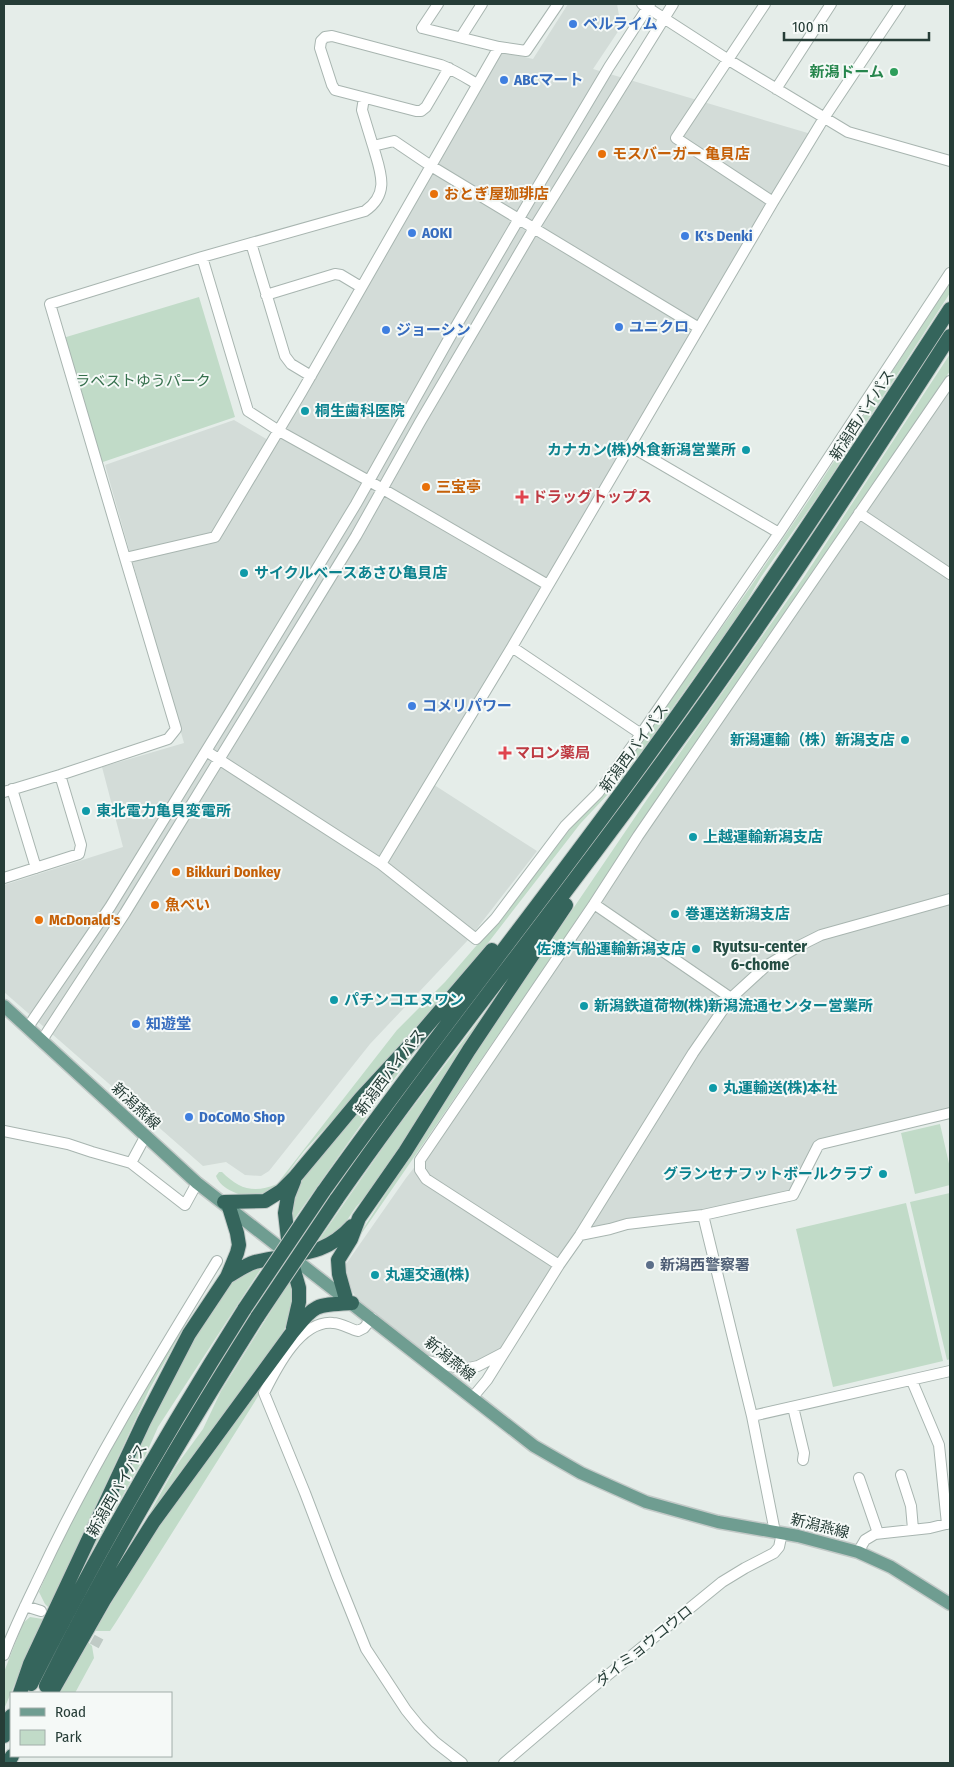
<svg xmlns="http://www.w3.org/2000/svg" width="954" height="1767" font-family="'Fira Sans Condensed','Noto Sans JP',sans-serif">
  <rect width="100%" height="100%" fill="#e5ede9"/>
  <path fill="#d3dcd8" d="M568 4H617L621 27 593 69 811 134 428 781 537 851 468 940 370 1044 269 1171 261 1176 245 1175 226 1162 203 1166 4 992V885L123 847 102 767 184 743 105 465 234 420 268 440 496 50 533 59Z
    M950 380V1113L821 1144 793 1195 580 1235 503 1353 468 1372 446 1370 372 1318 339 1274 406 1178 424 1155Z"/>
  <path fill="#c1dbc8" d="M950 282V293L821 492 761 577 741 611 622 779 580 824 481 952 403 1044 304 1151 277 1187 254 1199C241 1195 221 1190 216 1176L219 1172H222C239 1189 254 1194 277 1184L397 1030 445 982 489 931 574 824 604 790 656 720 749 589 809 500Z
    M199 297 235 417 100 463 63 338Z
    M950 354V371L533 984 344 1259 500 1014 545 950 648 798 804 577Z
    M498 995 378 1181 356 1207 339 1232 316 1244 391 1136Z
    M438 1021 379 1099 288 1228 291 1195 313 1163 349 1119Z
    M940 1124 950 1168V1185L915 1194 901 1133Z
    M950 1193V1359L947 1360 910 1202Z
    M906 1203 943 1361 833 1387 796 1229Z
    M264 1264 158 1427 146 1454 75 1581 196 1330 232 1280Z
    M292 1280C296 1307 291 1317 279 1340L121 1564 176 1466 203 1429 221 1391 286 1287Z
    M203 1293 149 1390 49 1608 45 1604 39 1592C83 1487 142 1389 203 1293Z
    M298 1333 116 1622 110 1631H95L146 1544Z
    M30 1617 43 1619 4 1709V1672L23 1623Z
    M88 1642 92 1646 94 1658 75 1693H60Z"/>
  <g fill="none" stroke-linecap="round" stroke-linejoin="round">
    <path stroke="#bfcac5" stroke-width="10" stroke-dasharray="10 5" stroke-linecap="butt" d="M79 1632 105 1646"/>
    <defs>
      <path id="minor" d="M438 4 422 28 499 47 526 51 558 4
        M642 4 727 59 848 132 950 161
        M765 4 676 138 773 202
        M461 37 482 4
        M449 68 426 107 421 111H416L335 90 332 85 320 48 321 41 325 37 332 36 441 65C454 70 465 77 477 84
        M776 89 831 4
        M364 98 362 110 373 146
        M251 243 285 356 291 364 311 376
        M202 257 248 411 279 431 369 481 548 585
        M266 295 335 274 341 275 361 287
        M630 446 779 533
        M859 513 950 574
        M125 558 50 304 202 257 365 211C391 193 380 171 373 146L394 141 431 166 699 328
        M512 647 641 734
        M206 751 381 864 476 939 495 919 565 826 598 793 641 734 779 533 950 273
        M12 789 36 868
        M4 792 60 775 168 739 176 729 125 558 215 537 301 393 499 47
        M381 864 512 647 773 202 824 118 900 4
        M4 878 79 854 81 845 60 775
        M594 904 731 998
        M28 1027 110 907 230 712 356 504 455 328 534 193 609 67 650 4
        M42 1040 125 913 356 536 420 422 534 228 673 4
        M4 1131 68 1144 92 1152 131 1163 185 1205 197 1183
        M131 1163 145 1137
        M703 1215 752 1416 775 1532
        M580 1235 610 1229 627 1224 703 1215 793 1195 818 1146 821 1144 950 1113
        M559 1265 426 1179 420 1170V1160L594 904 638 836 950 381
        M372 1318 364 1328 358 1331C350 1329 341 1323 333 1323 300 1320 276 1369 264 1393L305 1493 337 1577 366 1649 406 1710 419 1726 435 1742 462 1763
        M427 1361 464 1369 478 1366 503 1353
        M912 1381 939 1445 947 1524
        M472 1398 487 1380 559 1265 580 1235 693 1053 731 998 766 966 801 945 821 935 950 899
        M793 1407 804 1453 803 1460
        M752 1416 950 1371
        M901 1475 911 1506 913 1529
        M859 1478 878 1533
        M858 1552 865 1540 875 1534 930 1528 950 1523
        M25 1606 41 1611
        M4 1655C14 1628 27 1602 40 1575 91 1466 154 1364 217 1261
        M504 1763 592 1688 722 1582 745 1568 774 1553 779 1547 782 1533"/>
      <path id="major" d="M4 1006 197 1183 534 1446 581 1473 646 1502 718 1522 798 1536 858 1552 891 1567 950 1604"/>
      <path id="highway" d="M323 1192C432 1039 549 894 658 742 760 601 855 455 950 309
        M336 1200C443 1047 561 902 670 751 769 616 860 476 950 336
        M224 1202 265 1201 281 1191 295 1177 361 1098 421 1033 492 950
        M227 1277C236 1272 245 1265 255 1262 293 1252 322 1259 352 1226
        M346 1299 339 1274 338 1260 351 1239 359 1218 405 1152 469 1050 566 905
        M293 1328 299 1302V1288L290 1256 285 1213 288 1196 294 1181
        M31 1684C96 1555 168 1430 245 1308
        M46 1686C109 1559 182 1436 258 1316
        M20 1693 30 1664 144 1421 189 1334 227 1277 237 1253 239 1245 237 1233 229 1207
        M51 1693 104 1600 154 1521 291 1334C316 1304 313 1305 352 1303
        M4 1736 11 1716
        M8 1763 12 1756"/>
    </defs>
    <use href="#minor" stroke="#a8b5b0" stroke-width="12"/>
    <use href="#major" stroke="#c2c9c7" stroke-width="15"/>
    <use href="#highway" stroke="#c2c9c7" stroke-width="16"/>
    <use href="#minor" stroke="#fff" stroke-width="10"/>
    <use href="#major" stroke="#6f9d91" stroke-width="12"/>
    <use href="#highway" stroke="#35655c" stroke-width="14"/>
    <defs>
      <path id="highway-bridge" d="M245 1308 323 1192
        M258 1316 336 1200"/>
    </defs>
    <use href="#highway-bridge" stroke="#c2c9c7" stroke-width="16" stroke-linecap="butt"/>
    <use href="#highway-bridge" stroke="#35655c" stroke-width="14"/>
  </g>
  <g fill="#3f7fe0" stroke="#f5f9f7" stroke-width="2">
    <circle cx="573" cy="24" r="5"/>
    <circle cx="504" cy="80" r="5"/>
    <circle cx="412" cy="233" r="5"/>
    <circle cx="685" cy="236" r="5"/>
    <circle cx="619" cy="327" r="5"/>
    <circle cx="386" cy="330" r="5"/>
    <circle cx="412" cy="706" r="5"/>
    <circle cx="136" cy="1024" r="5"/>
    <circle cx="189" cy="1117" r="5"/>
  </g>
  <circle fill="#2e9e5b" stroke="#f5f9f7" stroke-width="2" cx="894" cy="72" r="5"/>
  <g fill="#e8710a" stroke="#f5f9f7" stroke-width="2">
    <circle cx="602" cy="154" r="5"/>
    <circle cx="434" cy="194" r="5"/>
    <circle cx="426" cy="487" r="5"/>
    <circle cx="176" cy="872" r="5"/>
    <circle cx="155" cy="905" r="5"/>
    <circle cx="39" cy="920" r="5"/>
  </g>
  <g fill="#0f9aa8" stroke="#f5f9f7" stroke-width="2">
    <circle cx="305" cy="411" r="5"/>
    <circle cx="746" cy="450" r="5"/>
    <circle cx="244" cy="573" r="5"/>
    <circle cx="905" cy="740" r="5"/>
    <circle cx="86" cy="811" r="5"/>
    <circle cx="693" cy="837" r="5"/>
    <circle cx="675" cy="914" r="5"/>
    <circle cx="696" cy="949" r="5"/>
    <circle cx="334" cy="1000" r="5"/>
    <circle cx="584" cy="1006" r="5"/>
    <circle cx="713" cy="1088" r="5"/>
    <circle cx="883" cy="1174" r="5"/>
    <circle cx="375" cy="1275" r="5"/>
  </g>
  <g fill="#e0444e" stroke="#f5f9f7" stroke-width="2">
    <path d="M519.5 489.5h5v5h5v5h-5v5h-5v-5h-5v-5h5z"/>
    <path d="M502.5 745.5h5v5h5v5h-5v5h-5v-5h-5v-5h5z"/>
  </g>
  <circle fill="#5c6f8a" stroke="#f5f9f7" stroke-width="2" cx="650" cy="1265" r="5"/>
  <g text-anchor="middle" stroke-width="4" stroke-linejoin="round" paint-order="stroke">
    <g font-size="15" font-weight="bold" fill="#366cbe" stroke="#f5f9f7" text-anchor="start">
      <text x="583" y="29">ベルライム</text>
      <text x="514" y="85">ABCマート</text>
      <text x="422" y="238">AOKI</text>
      <text x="695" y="241">K's Denki</text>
      <text x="629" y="332">ユニクロ</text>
      <text x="396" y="335">ジョーシン</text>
      <text x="422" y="711">コメリパワー</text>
      <text x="146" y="1029">知遊堂</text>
      <text x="199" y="1122">DoCoMo Shop</text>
    </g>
    <g font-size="15" font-weight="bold" fill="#27864d" stroke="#f5f9f7" text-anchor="end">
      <text x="884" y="77">新潟ドーム</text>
    </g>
    <g font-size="15" font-weight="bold" fill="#c56008" stroke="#f5f9f7" text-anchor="start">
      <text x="612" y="159">モスバーガー 亀貝店</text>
      <text x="444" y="199">おとぎ屋珈琲店</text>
      <text x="436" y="492">三宝亭</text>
      <text x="186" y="877">Bikkuri Donkey</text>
      <text x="165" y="910">魚べい</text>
      <text x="49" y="925">McDonald's</text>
    </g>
    <g font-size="15" fill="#356f4c" stroke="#f5f9f7">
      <text x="143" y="386">ラベストゆうパーク</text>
    </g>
    <g font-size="15" font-weight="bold" fill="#0d838f" stroke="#f5f9f7" text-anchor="start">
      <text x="315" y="416">桐生歯科医院</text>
      <text x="736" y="455" text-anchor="end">カナカン(株)外食新潟営業所</text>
      <text x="254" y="578">サイクルベースあさひ亀貝店</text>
      <text x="895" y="745" text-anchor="end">新潟運輸（株）新潟支店</text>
      <text x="96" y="816">東北電力亀貝変電所</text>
      <text x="703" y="842">上越運輸新潟支店</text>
      <text x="685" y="919">巻運送新潟支店</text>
      <text x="686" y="954" text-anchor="end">佐渡汽船運輸新潟支店</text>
      <text x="344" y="1005">パチンコエヌワン</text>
      <text x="594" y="1011">新潟鉄道荷物(株)新潟流通センター営業所</text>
      <text x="723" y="1093">丸運輸送(株)本社</text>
      <text x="873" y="1179" text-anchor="end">グランセナフットボールクラブ</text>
      <text x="385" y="1280">丸運交通(株)</text>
    </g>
    <g font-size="15" fill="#263d37" stroke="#f5f9f7">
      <text transform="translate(862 415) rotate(-57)" y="5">新潟西バイパス</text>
      <text transform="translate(634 748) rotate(-54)" y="5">新潟西バイパス</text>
      <text transform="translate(390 1072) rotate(-53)" y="5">新潟西バイパス</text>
      <text transform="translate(136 1106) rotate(43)" y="5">新潟燕線</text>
      <text transform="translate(450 1359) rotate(39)" y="5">新潟燕線</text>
      <text transform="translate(117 1490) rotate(-60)" y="5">新潟西バイパス</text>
      <text transform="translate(820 1526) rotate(14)" y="5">新潟燕線</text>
      <text transform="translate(644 1646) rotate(-39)" y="5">ダイミョウコウロ</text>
    </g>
    <g font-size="15" font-weight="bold" fill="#be3a42" stroke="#f5f9f7" text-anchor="start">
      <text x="532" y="502">ドラッグトップス</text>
      <text x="515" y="758">マロン薬局</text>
    </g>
    <g font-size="15" font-weight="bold" fill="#4e5e75" stroke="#f5f9f7" text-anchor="start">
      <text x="660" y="1270">新潟西警察署</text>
    </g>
    <g font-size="16" font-weight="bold" fill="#244d43" stroke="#f5f9f7">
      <text x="760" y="952">Ryutsu-center<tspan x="760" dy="18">6-chome</tspan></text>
    </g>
  </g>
  <rect width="954" height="1767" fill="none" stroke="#263d37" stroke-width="10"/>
  <rect x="10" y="1692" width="162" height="65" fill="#f5f9f7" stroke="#a2aeaa"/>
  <rect x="20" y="1708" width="25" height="8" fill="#6f9d91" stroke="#a2aeaa"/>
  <text x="55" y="1717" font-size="15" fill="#263d37">Road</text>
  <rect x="20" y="1730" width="25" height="15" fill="#c1dbc8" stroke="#a2aeaa"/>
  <text x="55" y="1742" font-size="15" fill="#263d37">Park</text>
  <path d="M784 32v8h145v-8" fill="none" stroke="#263d37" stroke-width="2.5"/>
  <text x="792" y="32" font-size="15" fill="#263d37" stroke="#f5f9f7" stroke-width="4" paint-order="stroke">100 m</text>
</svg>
